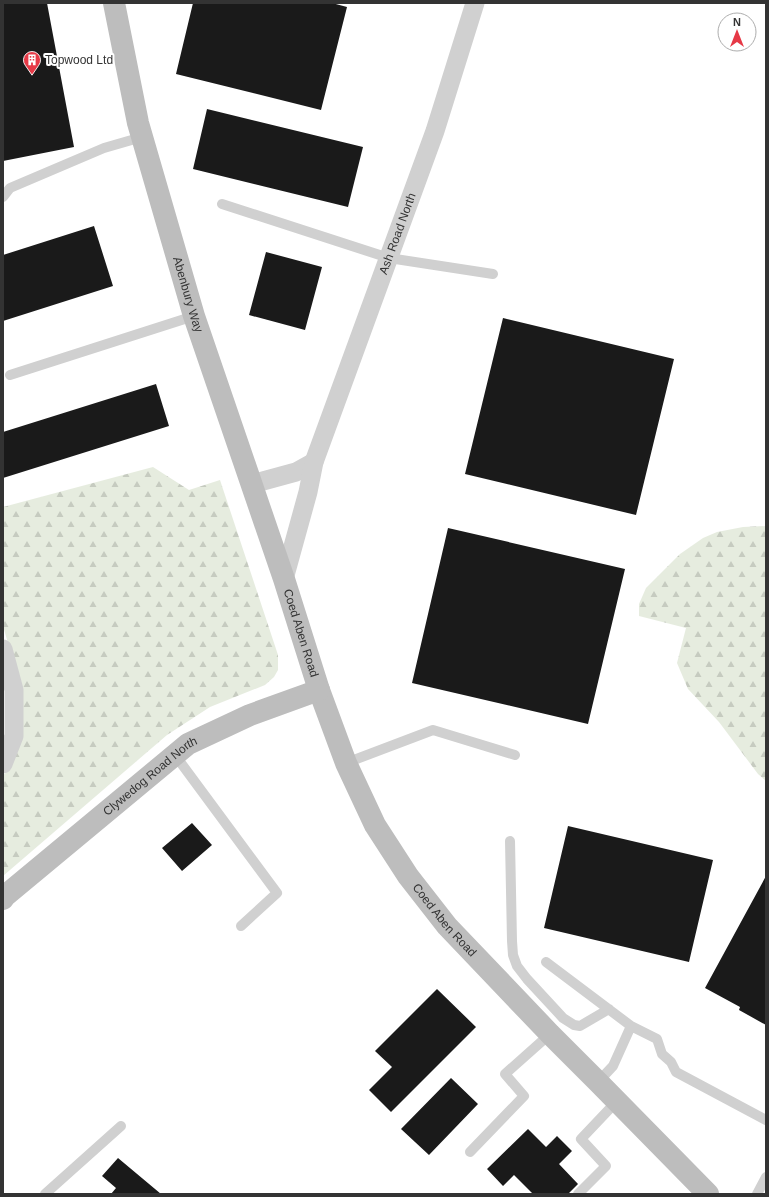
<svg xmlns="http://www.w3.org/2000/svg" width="769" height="1197" font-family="Helvetica,sans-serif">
  <defs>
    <pattern id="forest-firs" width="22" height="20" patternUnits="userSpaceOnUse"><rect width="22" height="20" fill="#e6ecdf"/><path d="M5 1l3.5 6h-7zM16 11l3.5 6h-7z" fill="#c6cbc0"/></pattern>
  </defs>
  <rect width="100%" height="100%" fill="#fff"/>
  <path fill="url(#forest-firs)" d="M153 467 189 490 220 480 278 655V670L274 677 265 685 210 707 167 735 3 876V775L10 770 21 736 22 691 3 626V507Z
    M766 526V781L758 774 719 722 688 689 677 663 686 628 639 616V604L646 588 680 554 703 538 717 532 743 527Z"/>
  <path fill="#1a1a1a" d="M3 3H47L74 147 3 161Z
    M193 3H332L347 7 321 110 176 74Z
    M207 109 363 147 348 207 193 169Z
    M94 226 113 286 3 321V255Z
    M266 252 322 267 305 330 249 315Z
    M503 318 674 359 636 515 465 474Z
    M156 384 169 426 3 478V432Z
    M448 528 625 569 588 724 412 683Z
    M192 823 212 845 182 871 162 848Z
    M568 826 713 860 689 962 544 928Z
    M766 876V1025L739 1010 740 1007 705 988Z
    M437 989 476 1027 391 1112 369 1090 392 1067 375 1051Z
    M451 1078 478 1104 429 1155 401 1129Z
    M528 1129 546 1147 557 1136 572 1151 559 1164 578 1184 568 1194H533L514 1175 503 1186 487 1169Z
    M118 1158 161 1194H111L116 1188 102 1176Z"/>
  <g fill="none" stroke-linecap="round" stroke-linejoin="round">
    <path stroke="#d0d0d0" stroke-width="10" d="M3 197 10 188 104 148 142 137
      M222 204 389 258 493 274
      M10 375 194 316
      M175 755 277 893 241 926
      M346 763 433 730 515 755
      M510 841 512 941 513 955 517 966 527 979 563 1018 574 1025 580 1026 609 1009
      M546 962 631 1026 613 1066 598 1082
      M631 1026 657 1039 662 1054 671 1062 676 1072 766 1120
      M470 1152 524 1096 505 1074 550 1034
      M45 1194 121 1126
      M578 1194 606 1166 581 1139 617 1101
      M757 1194 766 1177"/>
    <g stroke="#d0d0d0" stroke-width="19">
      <path d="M252 484 296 472 314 462"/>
      <path id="s1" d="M284 579 308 492 314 462 435 131 475 3"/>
      <path d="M3 649 14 690V736L3 764"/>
    </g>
    <g stroke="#bdbdbd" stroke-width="22">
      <path id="s2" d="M114 3 138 123 194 316 284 579 319 690 346 763 375 825 408 876 447 926 550 1034 598 1082 708 1194"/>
      <path id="s3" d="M3 899 5 896 188 744 250 715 319 690"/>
    </g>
  </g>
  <defs>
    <symbol id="building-pin" viewBox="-11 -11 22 30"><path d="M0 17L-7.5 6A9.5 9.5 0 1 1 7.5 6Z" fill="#e63946" stroke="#fff"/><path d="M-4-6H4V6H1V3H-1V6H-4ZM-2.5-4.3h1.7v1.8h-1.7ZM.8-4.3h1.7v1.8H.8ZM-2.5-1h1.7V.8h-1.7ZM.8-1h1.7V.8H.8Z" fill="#fff"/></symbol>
  </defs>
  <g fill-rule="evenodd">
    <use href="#building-pin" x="22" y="50" width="20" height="27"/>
  </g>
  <g text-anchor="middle" stroke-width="4" stroke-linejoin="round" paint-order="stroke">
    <g font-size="12" fill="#333" stroke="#fff" text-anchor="start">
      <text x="45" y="64">Topwood Ltd</text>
    </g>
    <g font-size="12" fill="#333" stroke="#fff">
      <text dy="4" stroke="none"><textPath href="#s1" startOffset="364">Ash Road North</textPath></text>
      <text dy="4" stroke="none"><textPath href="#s2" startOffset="301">Abenbury Way</textPath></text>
      <text dy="4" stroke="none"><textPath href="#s2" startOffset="658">Coed Aben Road</textPath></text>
      <text dy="4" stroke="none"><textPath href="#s3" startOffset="192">Clywedog Road North</textPath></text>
      <text dy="4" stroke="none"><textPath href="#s2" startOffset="982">Coed Aben Road</textPath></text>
    </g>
  </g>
  <rect width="769" height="1197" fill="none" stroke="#333333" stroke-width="8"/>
  <g transform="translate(737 32)"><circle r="19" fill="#ffffff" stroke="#adadad"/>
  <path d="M0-3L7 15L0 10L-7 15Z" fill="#e63946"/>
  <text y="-6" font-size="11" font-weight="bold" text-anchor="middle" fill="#333333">N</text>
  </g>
</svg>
